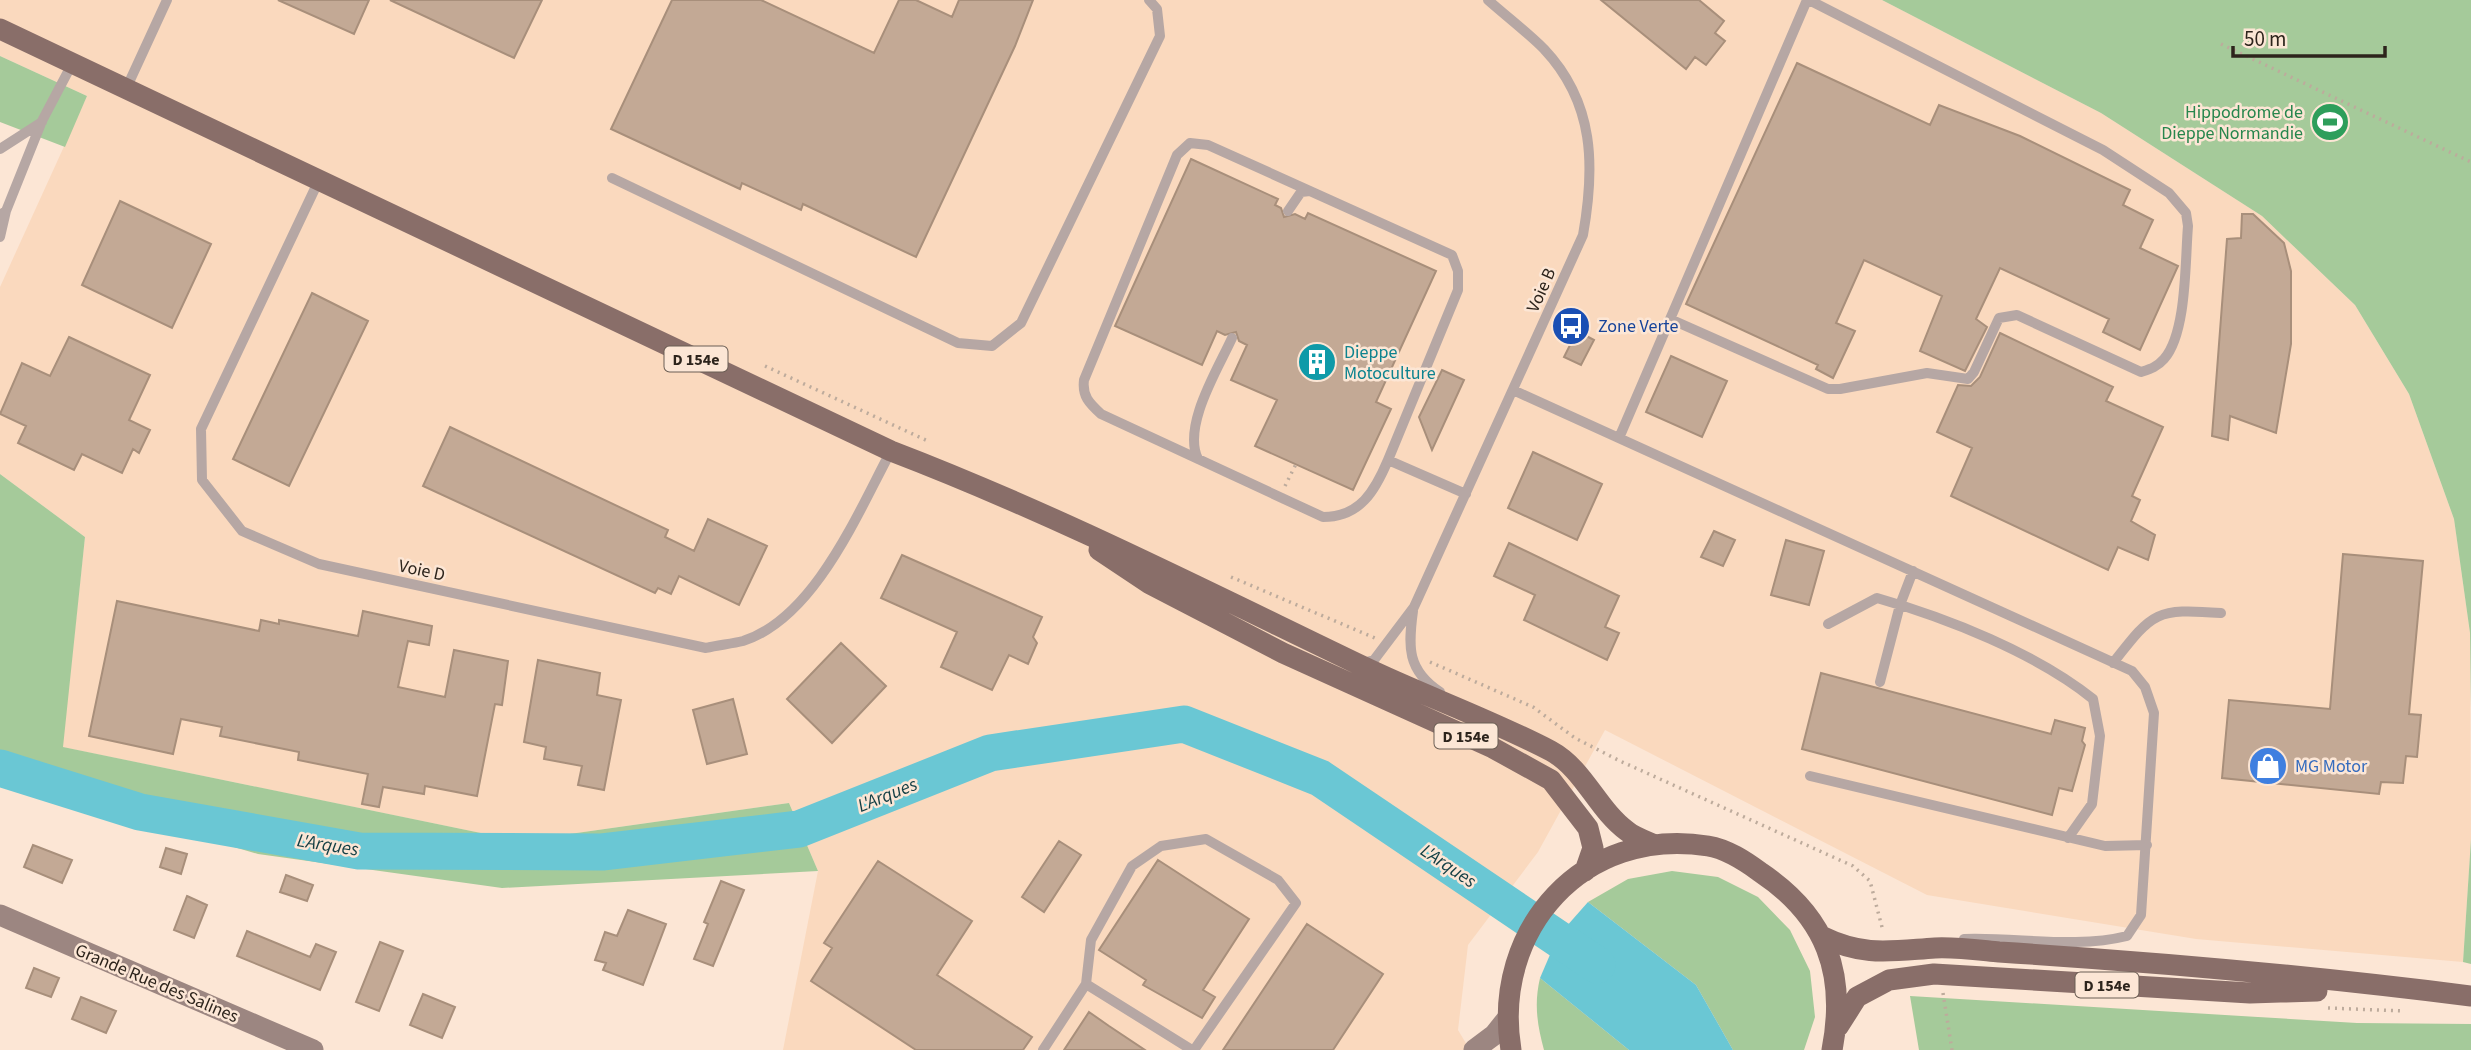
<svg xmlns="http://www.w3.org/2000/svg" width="2471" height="1050" font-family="'Source Sans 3',sans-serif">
  <rect width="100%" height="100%" fill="#fce6d5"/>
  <path fill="#fad9be" d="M0 0H1882L2101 113 2262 216 2355 305 2409 394 2454 519 2470 633 2471 839 2463 962 2196 939 1927 895 1605 730 1538 852 1468 945 1458 1030 1470 1050H783L818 871 789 803 520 841 62 747 85 537 0 474V287L87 96 0 56Z"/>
  <path fill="#a5ca9a" d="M1882 0H2471V708L2470 633 2454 519 2409 394 2355 305 2262 216 2101 113Z
    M0 56 87 96 65 147 0 122Z
    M0 474 85 537 63 747 520 841 789 803 818 871 502 888 258 854 0 778Z
    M2471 839V964L2463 962Z
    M1672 871 1718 877 1758 897 1790 930 1810 971 1815 1017 1804 1050H1733L1696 985 1588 902 1628 879Z
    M1540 978 1629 1050H1544C1537 1024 1534 1004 1540 978Z
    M1910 996 2357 1023 2471 1024V1050H1919Z"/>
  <path fill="#6ac7d4" d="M1588 902 1696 985 1733 1050H1629L1540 978 1558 936Z"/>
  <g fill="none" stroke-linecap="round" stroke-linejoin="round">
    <path stroke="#6ac7d4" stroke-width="37" d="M0 768 140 812 359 851 602 852 799 829 990 753 1184 724 1320 778 1597 965"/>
  </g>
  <path fill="#c3a995" stroke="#a88f7b" stroke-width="2" d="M278 0H369L354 34Z
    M390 0H542L514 58Z
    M672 0H761L874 53 899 0H916L952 17 959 0H1033L1015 46 916 257 803 204 801 210 742 183 740 189 611 129Z
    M1601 0H1699L1724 21 1715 33 1725 41 1706 65 1695 57 1686 69Z
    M1797 63 1930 125 1939 105 2020 136 2130 190 2123 205 2153 220 2140 248 2178 266 2140 350 2103 332 2109 319 2000 268 1976 319 1987 327 1965 371 1920 351 1942 296 1864 260 1836 323 1855 331 1833 378 1816 369 1818 365 1686 304Z
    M1191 159 1278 199 1275 205 1281 208 1284 217 1295 214 1305 219 1308 213 1436 271 1376 402 1391 409 1353 490 1255 446 1277 400 1231 380 1247 345 1239 341 1236 332 1225 335 1217 331 1202 365 1115 326Z
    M120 201 211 244 172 328 82 285Z
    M2242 214H2253L2284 243 2291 271V344L2276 433 2230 416 2228 440 2212 436 2227 239 2241 238Z
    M312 293 368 321 289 486 233 459Z
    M1577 331 1594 340 1581 365 1564 357Z
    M2000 333 2113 387 2106 401 2163 427 2132 496 2140 500 2131 521 2155 535 2148 560 2118 547 2108 570 1951 496 1972 448 1937 432 1958 385 1971 386 1980 377Z
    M69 337 150 375 129 420 150 430 139 453 133 449 122 473 82 454 74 470 18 443 26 426 0 414 22 363 50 376Z
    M1671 356 1727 381 1702 437 1646 412Z
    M1442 370 1464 380 1432 450 1419 417Z
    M450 427 668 530 665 537 694 551 708 519 767 546 739 605 679 576 671 594 658 588 655 593 423 486Z
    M1533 452 1602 484 1577 540 1508 508Z
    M1714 531 1735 540 1723 566 1701 557Z
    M1786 540 1824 551 1809 605 1771 595Z
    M1509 543 1619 596 1605 627 1619 633 1607 660 1524 620 1535 595 1494 576Z
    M2343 554 2423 561 2409 714 2421 715 2417 757 2406 756 2403 783 2381 782 2379 794 2222 778 2229 700 2330 709Z
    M902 555 1042 617 1033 637 1037 643 1028 664 1009 655 992 690 941 667 957 632 881 598Z
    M117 601 259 631 261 620 279 624V620L358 636 363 611 432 626 429 645 408 641 398 687 445 697 454 650 508 661 502 705 495 704 477 796 425 786 424 794 383 787 379 807 362 804 368 774 298 760 299 752 220 736 222 727 181 719 173 754 89 736Z
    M841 643 886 686 832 743 787 699Z
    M538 660 600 673 597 695 621 700 604 790 578 785 582 766 544 759 546 747 524 742Z
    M1821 673 2051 734 2055 720 2085 728 2082 741 2085 745 2072 791 2059 788 2052 815 1802 749Z
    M733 699 747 754 707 764 693 710Z
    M1059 841 1081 855 1044 912 1022 897Z
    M33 845 72 860 62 883 24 867Z
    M166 848 187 854 181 874 160 867Z
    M1158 860 1249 919 1203 990 1215 997 1202 1018 1143 985 1146 980 1099 950Z
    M878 861 972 921 937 975 1032 1037 1023 1050H916L811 981 832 948 824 943Z
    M286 875 313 885 307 901 280 892Z
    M721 881 744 890 713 966 694 959 708 924 704 922Z
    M187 896 207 905 194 938 174 930Z
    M628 910 666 924 643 985 603 970 606 963 595 960 605 932 617 936Z
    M1307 924 1383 974 1333 1050H1223Z
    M247 931 310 957 316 944 336 952 320 990 237 956Z
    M380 942 403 951 379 1011 356 1002Z
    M34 968 59 978 51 997 26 988Z
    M423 994 455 1007 442 1038 410 1025Z
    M81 997 116 1011 106 1033 72 1019Z
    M1089 1012 1109 1026 1145 1050H1064Z"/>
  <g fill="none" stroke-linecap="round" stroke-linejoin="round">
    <path stroke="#bdab9c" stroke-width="3.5" stroke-dasharray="2 5" stroke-linecap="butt" d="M2221 44 2471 162
      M765 366 930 442
      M1285 486 1296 464
      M1231 577 1375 638
      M1430 662 1533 707 1575 738 1620 761 1853 866 1870 881 1883 931
      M1943 993 1952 1050
      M2328 1008 2404 1011"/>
    <path stroke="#b6a7a4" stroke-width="10" d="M126 89 167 0
      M0 149 42 122
      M612 178 958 343 992 346 1021 323 1160 36 1157 9 1149 0
      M319 180 201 429 202 480 242 531 319 564 706 648C718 645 731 644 743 641 815 618 858 512 891 451
      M1288 211 1301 192 1310 191
      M0 215 6 211 42 121 72 64
      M0 237 6 211
      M1670 319 1828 389H1840L1927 373 1968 379 1974 372 1999 318 2017 315 2141 372C2150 369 2157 367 2164 359 2187 333 2185 261 2188 226L2186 213 2169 193 2103 150 1809 0
      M1513 390 2132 671 2145 687 2154 713 2141 915 2127 936C2075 949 2018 937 1964 939
      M1619 438 1807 0
      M1198 459C1182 426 1218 369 1232 338
      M1388 460C1375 491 1360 517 1323 517L1101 414C1089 403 1082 396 1084 380L1177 155 1190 143 1208 145 1452 255 1458 271V290L1388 460 1466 494
      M1413 611C1408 647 1407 670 1440 692
      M1828 624 1877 598C1947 618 2036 653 2093 699L2100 736 2092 804 2068 838
      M1363 663 1374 660 1414 607 1583 235C1595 167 1595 103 1544 49 1527 32 1506 16 1488 0
      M2113 663C2153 612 2155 608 2221 613
      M1880 682 1900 605 1913 571
      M1810 776 2105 846 2147 845
      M1086 984 1192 1050
      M1043 1050 1086 984 1091 940 1132 866 1161 846 1206 839 1278 880 1296 903 1194 1050"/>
    <path stroke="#9c8681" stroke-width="21" d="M0 915 313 1050
      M1474 1050 1494 1035 1506 1020"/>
    <path stroke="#896e69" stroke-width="21" d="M0 29 891 451C1053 513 1206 591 1362 666 1424 696 1490 719 1551 751 1584 769 1597 809 1627 831 1634 837 1646 841 1655 845
      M1099 550 1150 584 1283 653 1493 748 1551 780 1588 828 1593 848 1585 871
      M1821 936C1864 957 1890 951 1935 948 1956 947 1978 950 1999 952 2156 962 2314 976 2471 996
      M1838 1027 1857 997 1889 980 1934 974 2250 993 2317 991
      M1511 1050C1491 929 1584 826 1708 846 1727 849 1745 861 1760 872 1826 916 1847 973 1832 1050"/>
  </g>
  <defs>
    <symbol id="stadium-disc" viewBox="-11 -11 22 22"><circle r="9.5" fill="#2e9e5b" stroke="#fce6d5"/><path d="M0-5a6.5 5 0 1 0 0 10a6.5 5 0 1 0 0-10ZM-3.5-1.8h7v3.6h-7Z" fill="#fff"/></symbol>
    <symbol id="bus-disc" viewBox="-11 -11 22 22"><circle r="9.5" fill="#1a4fb4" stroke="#fce6d5"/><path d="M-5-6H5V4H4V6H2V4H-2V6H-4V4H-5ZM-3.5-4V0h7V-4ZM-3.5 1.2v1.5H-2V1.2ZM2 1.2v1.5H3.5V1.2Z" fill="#fff"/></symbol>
    <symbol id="building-disc" viewBox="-11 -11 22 22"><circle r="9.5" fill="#0f9aa8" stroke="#fce6d5"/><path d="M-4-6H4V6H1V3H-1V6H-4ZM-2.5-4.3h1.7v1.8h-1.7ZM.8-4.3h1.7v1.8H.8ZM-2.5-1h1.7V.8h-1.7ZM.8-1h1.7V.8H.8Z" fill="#fff"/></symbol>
    <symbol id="shop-disc" viewBox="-11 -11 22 22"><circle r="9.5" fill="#3f7fe0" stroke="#fce6d5"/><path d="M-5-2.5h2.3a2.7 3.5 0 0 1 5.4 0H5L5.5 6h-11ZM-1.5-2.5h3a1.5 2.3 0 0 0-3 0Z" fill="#fff"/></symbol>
  </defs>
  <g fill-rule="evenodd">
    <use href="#stadium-disc" x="2308" y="100" width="44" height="44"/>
    <use href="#bus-disc" x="1549" y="304" width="44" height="44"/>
    <use href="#building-disc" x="1295" y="340" width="44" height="44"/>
    <use href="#shop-disc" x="2246" y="744" width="44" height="44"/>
  </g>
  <g text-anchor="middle" stroke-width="5" stroke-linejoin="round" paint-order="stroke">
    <g fill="#fce6d5" stroke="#6b5e54" stroke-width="2">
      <rect x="664.5" y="346.5" width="63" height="25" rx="5"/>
      <rect x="1434.5" y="723.5" width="63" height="25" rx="5"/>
      <rect x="2075.5" y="972.5" width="63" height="25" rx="5"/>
    </g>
    <g font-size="16" font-weight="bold" fill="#2d241c">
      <text x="696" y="365">D 154e</text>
      <text x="1466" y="742">D 154e</text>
      <text x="2107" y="991">D 154e</text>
    </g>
    <g font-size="18" fill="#27864d" stroke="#fce6d5" text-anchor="end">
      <text x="2303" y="118">Hippodrome de<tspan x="2303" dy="21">Dieppe Normandie</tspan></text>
    </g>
    <g font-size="18" fill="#2d241c" stroke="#fce6d5">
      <text transform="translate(1541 290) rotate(-66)" y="6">Voie B</text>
      <text transform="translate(422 570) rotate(12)" y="6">Voie D</text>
      <text transform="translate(157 983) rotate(23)" y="6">Grande Rue des Salines</text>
    </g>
    <g font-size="18" fill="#164399" stroke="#fce6d5" text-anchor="start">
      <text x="1598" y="332">Zone Verte</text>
    </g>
    <g font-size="18" fill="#0d838f" stroke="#fce6d5" text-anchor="start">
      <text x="1344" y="358">Dieppe<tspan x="1344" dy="21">Motoculture</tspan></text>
    </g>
    <g font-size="18" fill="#366cbe" stroke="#fce6d5" text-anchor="start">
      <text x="2295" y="772">MG Motor</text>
    </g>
    <g font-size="19" font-style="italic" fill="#123e44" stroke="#fce6d5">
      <text transform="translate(887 794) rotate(-22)" y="7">L'Arques</text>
      <text transform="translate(328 844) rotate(9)" y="7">L'Arques</text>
      <text transform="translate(1449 865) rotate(34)" y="7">L'Arques</text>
    </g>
  </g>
  <path d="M2233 46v10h152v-10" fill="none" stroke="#2d241c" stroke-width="3.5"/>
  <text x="2244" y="46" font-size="21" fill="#2d241c" stroke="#fce6d5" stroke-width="5" paint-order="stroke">50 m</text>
</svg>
